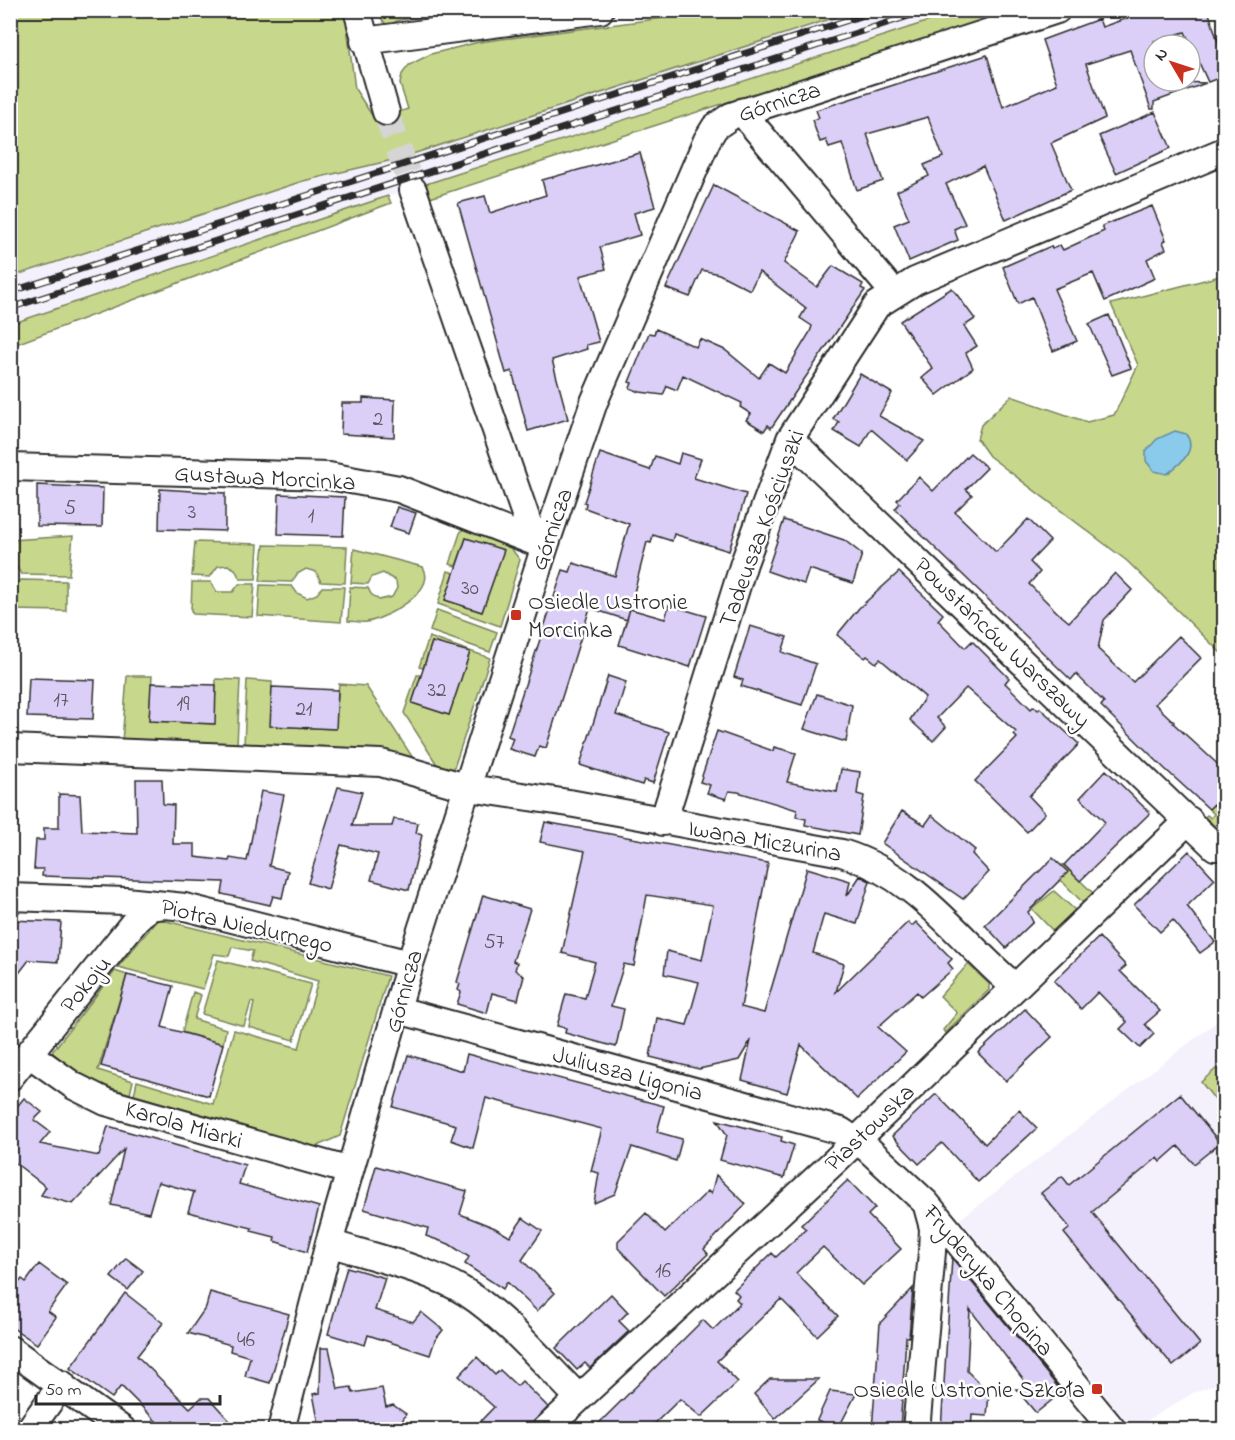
<svg xmlns="http://www.w3.org/2000/svg" width="1235" height="1440" font-family="'Indie Flower',sans-serif">
  <rect width="100%" height="100%" fill="#fff"/>
  <filter id="ink" filterUnits="userSpaceOnUse"><feTurbulence type="fractalNoise" baseFrequency=".0167" numOctaves="2"/><feDisplacementMap in="SourceGraphic" scale="12" xChannelSelector="R" yChannelSelector="G"/><feConvolveMatrix kernelMatrix="1 2 1 2 8 2 1 2 1" color-interpolation-filters="sRGB"/></filter>
  <g filter="url(#ink)">
    <path fill="#f4f1fd" d="M855 11H960L388 196 11 324 10 277 303 181 397 159Z
      M1224 1016V1381L1193 1393 1133 1429 960 1219Z"/>
    <path fill="#c7d88c" stroke="#79825c" stroke-width="1.5" d="M10 11H345L355 89 375 120 408 109 400 84 402 74 409 65 431 54 479 42 717 11H855L397 159 303 181 11 277Z
      M376 11H460L399 20 387 26Z
      M960 11H1011L430 198 426 184Z
      M388 196 391 203 11 346V324Z
      M1224 275V656L1127 561 989 456 977 439 981 425 1011 396 1087 422 1114 415 1138 365 1111 304Z
      M464 528 510 547 520 560 500 626 438 604 448 571 454 573 445 600 482 612 503 551 466 538 456 566 450 564 460 533Z
      M73 536 69 575 21 574 11 558V540Z
      M195 542 258 544 256 579H240L235 569 228 565 218 566 210 577 192 576Z
      M264 545 347 547 345 583 321 582 316 572 306 569 297 574 292 582 260 581Z
      M354 549 423 567C438 591 385 619 367 622 361 623 354 621 348 621L350 587 368 588 371 594 379 600 392 597 397 588 396 581 383 573 372 577 368 584 351 583Z
      M21 580 66 581V611L11 610V588Z
      M192 582H211L217 592H233L239 584H255L252 617 193 614 191 611Z
      M260 585 292 586 297 593 307 598 317 594 322 587H344L341 622 258 616Z
      M437 610 497 632 490 652 430 631Z
      M429 637 490 658 452 774 444 773 436 763 404 713 417 675H421L412 703 449 715 469 653 432 642 423 668 419 667Z
      M127 676H152L149 721 214 724 216 679 240 680 237 745 122 742Z
      M247 680 272 682 271 726 335 729 339 684 366 686 413 758 412 760 244 745Z
      M1224 801V835L1205 817 1207 815 1211 818 1214 814 1209 809 1214 804 1218 808Z
      M1061 865H1064L1093 893 1083 903 1054 873Z
      M1054 891 1075 910 1053 931 1032 909Z
      M158 919 388 976 340 1136 315 1147 134 1095 137 1081 213 1104 234 1030 299 1048 318 981 250 961 253 951 232 947 229 956 214 954 203 989 118 967Z
      M218 960 311 984 294 1040 249 1027 254 1003 251 1002 244 1026 202 1014Z
      M968 964 989 984V990L945 1033 943 1030 957 1013 940 996Z
      M115 971 127 975 98 1070 133 1081 130 1094C96 1084 78 1076 52 1052Z
      M193 992 201 995 194 1019 226 1029 223 1044 182 1032Z
      M1224 1062V1111L1201 1082Z"/>
    <path fill="#8acbeb" stroke="#648b9e" stroke-width="1.5" d="M1175 431 1186 434C1198 451 1180 464 1167 474L1154 471 1146 461V451L1157 439Z"/>
    <path fill="#dccff7" stroke="#2b2b2b" stroke-width="1.5" d="M1150 10H1208L1224 61V76L1208 82 1185 32 1154 41V81L1206 83 1154 102V109H1151L1130 50 1086 64 1105 118 1051 143 1071 190 1006 220 983 166 946 184 965 224 954 229 958 240 909 261 894 225 909 219 897 191 929 176 924 165 943 157 928 117 867 134 883 181 857 190 842 143 829 147 826 140 820 142 812 120 819 118 816 110 987 55 1003 107 1057 84 1042 40 1099 19 1102 27Z
      M1155 112 1171 148 1116 173 1099 136Z
      M640 153 655 207 634 213 640 235 600 247 606 269 580 276 599 342 586 345 587 349 552 360 568 419 528 431 512 371 506 373 458 203 485 196 490 213 546 195 542 180Z
      M714 185 800 231 784 263 817 287 833 266 863 284 861 288 865 290 771 428 768 425 764 431 746 420 751 414 740 407 742 403 683 375 677 390 667 386 663 395 640 392 630 388 632 383 629 382 649 333 654 334 656 329 696 347 700 339 725 350 759 378 769 363 785 373 810 332 812 326 800 318 806 308 759 272 750 290 719 274 702 270 690 297 666 288Z
      M1152 206 1166 240 1163 242 1166 249 1147 259 1155 278 1105 301 1093 273 1054 289 1077 341 1053 351 1032 297 1018 304 1003 267 1051 246 1052 249 1060 245 1063 250 1104 231 1102 226Z
      M952 288 975 319 964 326 977 346 966 353 973 368 937 395 922 378 933 369 900 321Z
      M1109 315 1131 368 1112 375 1089 324Z
      M860 374 892 393 879 416 924 441 907 460 871 429 861 447 834 431 839 422 833 419Z
      M363 398 395 400 394 437 341 434 342 403H363Z
      M600 453 650 470 655 456 678 464 681 453 701 459 694 478 746 494 729 551 674 534 672 541 653 535 651 543 647 542 627 620 590 608 546 748 539 746 535 757 509 749 513 738 508 736 563 570 570 572 573 563 615 576 629 524 585 508 586 503 584 502Z
      M970 453 987 468 966 489 972 495 955 512 996 552 1028 519 1050 541 1030 562 1040 572 1029 584 1057 612 1069 622 1115 573 1132 590 1104 620 1098 649 1133 682 1179 636 1201 658 1155 704 1174 722 1173 723 1224 770V814L1214 804 1209 809 1165 769 1101 706 1104 702 1076 674 1071 680 895 509 900 503 897 500 919 477 933 491Z
      M37 485 103 488 102 527 37 526Z
      M160 489 225 493V531L159 529Z
      M279 494 345 497 343 536 278 534Z
      M397 507 416 513 409 533 390 527Z
      M784 520 844 540 862 554 853 583 809 569 804 584 767 571Z
      M466 538 504 550 482 612 445 600Z
      M899 572 943 614 938 620 965 648 972 641 1009 678 1005 683 1031 709 1034 706 1038 710 1040 708 1079 744 1029 796 1045 813 1027 832 975 781 1017 738 1014 735 1016 732 966 688 937 718 946 727 933 741 910 720 925 697 880 659 876 663 867 656 865 658 837 635 859 608Z
      M669 605 706 616 690 667 619 645 630 609 665 619Z
      M750 626 787 637 782 652 816 664 802 705 741 686 743 680 734 677Z
      M432 642 470 652 449 715 412 703Z
      M608 676 626 682 616 715 669 732 653 783 644 780 642 785 580 765Z
      M29 678 95 680 93 719 27 717Z
      M151 683 216 685 215 724 149 721Z
      M272 687 338 690 336 729 270 726Z
      M817 694 852 705 846 742 804 729Z
      M717 731 773 751 774 747 796 753 787 782 837 792 841 769 860 772 857 794 864 796 858 835 805 825 806 819 796 817 797 810 738 792 729 791 726 799 707 793 710 785 700 782Z
      M1106 770 1150 813 1080 881 1064 865 1105 822 1080 798Z
      M136 779H162L163 804 174 805 173 844H195V857L229 861 230 858 247 861 261 791 284 795 269 866 288 871 282 898 273 896 270 905 222 894 224 882 42 876 43 869H34L36 840H44V828H59V794L80 795 82 831 137 833Z
      M338 787 362 792 352 826H392L394 819 418 823 416 833 422 835 409 890 371 880 378 854 341 845 328 889 308 883Z
      M902 811 925 825 932 815 975 850 972 854 989 872 963 899 882 843Z
      M545 822 768 863 741 1007 764 1013 807 868 850 881 847 896 860 876 870 881 857 924 824 914 813 953 844 964 836 992 908 922 912 926 916 922 952 959 948 963 953 969 921 997 917 992 878 1027 906 1052 857 1099 801 1045 787 1093 742 1080 751 1040 739 1060 699 1069 650 1057 657 1018 687 1025 699 982 664 974 667 951 702 960 713 905 647 895 634 966 624 964 611 1006 624 1009 616 1047 565 1033 566 1028 557 1026 566 994 585 998 595 962 562 953 585 851 540 842Z
      M1189 851 1215 879 1187 906 1215 942 1200 953 1173 920 1160 932 1134 905Z
      M1053 858 1068 872 1028 912 1033 922 1006 948 985 925Z
      M483 895 530 909 513 961 517 963 515 970 524 976 518 1000 492 993 487 1013 457 1004 461 992 458 990 460 984 457 982Z
      M10 920 61 922 58 962 29 960 10 985Z
      M1099 937 1126 966 1120 971 1160 1011 1145 1024 1154 1034 1140 1048 1120 1029 1127 1022 1098 992 1081 1009 1054 981Z
      M127 975 173 986 162 1027 223 1044 209 1096 101 1066Z
      M1025 1009 1052 1037 1006 1081 978 1053Z
      M467 1054 664 1106 657 1132 682 1139 676 1161 632 1147 615 1194 594 1203 599 1173 591 1171 602 1129 486 1098 473 1148 451 1140 456 1125 393 1107 408 1055 463 1071Z
      M936 1094 985 1144 1019 1110 1037 1128 978 1182 942 1143 919 1164 892 1136Z
      M1180 1094 1220 1143 1194 1164 1178 1146 1160 1162 1157 1158 1092 1212 1200 1344 1173 1366 1064 1233 1070 1228 1041 1193 1062 1176 1069 1185Z
      M24 1098 42 1112 34 1120 50 1132 40 1144 99 1156 108 1126 245 1165 239 1184 319 1207 307 1252 274 1241 275 1237 251 1231 252 1228 188 1212 194 1192 158 1182 149 1213 111 1205 124 1149 73 1204 41 1195 46 1187 10 1159V1115Z
      M717 1120 782 1137 781 1141 794 1145 784 1178 720 1160 727 1135Z
      M376 1166 467 1191 460 1214 495 1228 510 1237 523 1218 542 1231 522 1260 555 1293 537 1311 507 1282 503 1289 465 1264 469 1257 449 1244 426 1236 428 1228 364 1209Z
      M716 1175 746 1204 704 1249 708 1254 664 1296 618 1248V1241L646 1213 665 1233 708 1191 711 1194Z
      M848 1180 875 1208 868 1215 901 1249 862 1285 823 1247 796 1273 838 1316 817 1336 781 1299 717 1361 738 1382 701 1417 680 1399 648 1430H592L703 1320 713 1330 740 1303 736 1299 739 1295 734 1290 772 1253 776 1257 806 1229 801 1225Z
      M126 1258 143 1271 128 1290 111 1277Z
      M952 1258 1062 1392 1036 1413 1016 1389 1031 1390 970 1309 967 1371 989 1393 987 1416 972 1415 971 1430H941Z
      M39 1264 67 1285 48 1311 56 1317 37 1344 10 1326V1294L22 1279 26 1282Z
      M347 1267 385 1278 375 1310 413 1322 421 1312 443 1330 435 1340 430 1355 368 1335 365 1345 328 1334Z
      M913 1288 909 1337H906L900 1430H872L880 1323Z
      M210 1292 289 1314 270 1383 245 1376 250 1357 230 1351 231 1345 188 1333 206 1307Z
      M125 1293 163 1323 137 1356 190 1408 201 1398H209L238 1430H168L175 1423 173 1421 164 1429 121 1386 112 1398 70 1368Z
      M611 1294 628 1312 619 1321 629 1331 590 1368 585 1363 577 1370 556 1348Z
      M321 1348H329L338 1389 351 1387 353 1393 382 1388 386 1407 393 1405 406 1414 397 1430H320L313 1394 320 1393Z
      M477 1357 495 1375 500 1370 517 1386 522 1381 548 1407 528 1430H472L494 1407 459 1376Z
      M770 1379H819L775 1419 754 1394Z
      M830 1391 856 1394 838 1429 817 1420Z"/>
    <g fill="none" stroke-linecap="round" stroke-linejoin="round">
      <path stroke="#d5d5d5" stroke-width="26" stroke-dasharray="26 13" stroke-linecap="butt" d="M386 112 413 190"/>
      <defs>
        <path id="minor" d="M357 10 386 112
          M364 41 600 10
          M744 111 750 122 894 293
          M413 190 530 529 545 546
          M790 439 1215 847
          M10 467 329 476 399 489 545 546
          M10 748 381 763 469 788 569 803 842 853C919 877 957 938 1015 987
          M663 822 744 563 790 439 877 305 915 281 1224 151
          M10 897 125 901 185 907 410 964
          M398 1010 841 1131 868 1149 926 1203 1113 1430
          M29 1054 74 1086 106 1102 350 1171
          M10 1077 140 915 151 907 165 905
          M329 1243C373 1257 429 1269 467 1293 506 1318 545 1364 578 1397
          M10 1349 123 1430
          M29 1430 62 1384
          M281 1430 329 1243 410 964 545 546 594 402 707 140 715 127 731 116 1057 10
          M545 1430 835 1161 1189 820
          M916 1430 932 1252 933 1228 927 1206"/>
      </defs>
      <use href="#minor" stroke="#2b2b2b" stroke-width="30"/>
      <use href="#minor" stroke="#fff" stroke-width="26"/>
      <defs>
        <path id="rail" d="M10 292 879 10
          M10 308 927 10"/>
      </defs>
      <use href="#rail" stroke="#2b2b2b" stroke-width="7"/>
      <use href="#rail" stroke="#fff" stroke-width="4.5" stroke-dasharray="14" stroke-linecap="butt"/>
    </g>
  </g>
  <g fill="#c8321e" stroke="#fff" stroke-width="2">
    <rect x="510" y="609" width="12" height="12" rx="3"/>
    <rect x="1091" y="1383" width="12" height="12" rx="3"/>
  </g>
  <g text-anchor="middle" stroke-width="5" stroke-linejoin="round" paint-order="stroke">
    <g font-size="21" fill="#57545e">
      <text x="378" y="425">2</text>
      <text x="70" y="514">5</text>
      <text x="192" y="518">3</text>
      <text x="311" y="522">1</text>
      <text x="470" y="594">30</text>
      <text x="437" y="696">32</text>
      <text x="61" y="706">17</text>
      <text x="183" y="710">19</text>
      <text x="304" y="715">21</text>
      <text x="494" y="948">57</text>
      <text x="663" y="1277">16</text>
      <text x="246" y="1346">46</text>
    </g>
    <g font-size="24" fill="#2b2b2b" stroke="#fff">
      <text transform="translate(779 101) rotate(-18)" y="8">Górnicza</text>
      <text transform="translate(265 477) rotate(3)" y="8">Gustawa Morcinka</text>
      <text transform="translate(761 528) rotate(-70)" y="8">Tadeusza Kościuszki</text>
      <text transform="translate(551 529) rotate(-71)" y="8">Górnicza</text>
      <text transform="translate(1003 642) rotate(44)" y="8">Powstańców Warszawy</text>
      <text transform="translate(765 840) rotate(10)" y="8">Iwana Miczurina</text>
      <text transform="translate(247 925) rotate(13)" y="8">Piotra Niedurnego</text>
      <text transform="translate(85 984) rotate(-51)" y="8">Pokoju</text>
      <text transform="translate(403 991) rotate(-74)" y="8">Górnicza</text>
      <text transform="translate(628 1073) rotate(15)" y="8">Juliusza Ligonia</text>
      <text transform="translate(184 1124) rotate(16)" y="8">Karola Miarki</text>
      <text transform="translate(869 1127) rotate(-44)" y="8">Piastowska</text>
      <text transform="translate(989 1280) rotate(50)" y="8">Fryderyka Chopina</text>
    </g>
    <g font-size="24" fill="#2b2b2b" stroke="#fff" text-anchor="start">
      <text x="528" y="609">Osiedle Ustronie<tspan x="528" dy="28">Morcinka</tspan></text>
      <text x="1085" y="1397" text-anchor="end">Osiedle Ustronie Szkoła</text>
    </g>
  </g>
  <rect width="1235" height="1440" fill="none" stroke="#fff" stroke-width="36"/>
  <rect x="18" y="18" width="1199" height="1404" fill="none" stroke="#2b2b2b" stroke-width="2" filter="url(#ink)"/>
  <g transform="translate(1172 63) rotate(309)"><circle r="28" fill="#ffffff" stroke="#aaaaaa" stroke-width="1.5"/>
  <path d="M0-4.5L10 22L0 15L-10 22Z" fill="#c8321e"/>
  <text y="-9" font-size="16" font-weight="bold" text-anchor="middle" fill="#2b2b2b">N</text>
  </g>
  <path d="M36 1395v9h184v-9" fill="none" stroke="#2b2b2b" stroke-width="3"/>
  <text x="45" y="1395" font-size="18" fill="#2b2b2b" stroke="#ffffff" stroke-width="4.5" paint-order="stroke">50 m</text>
</svg>
